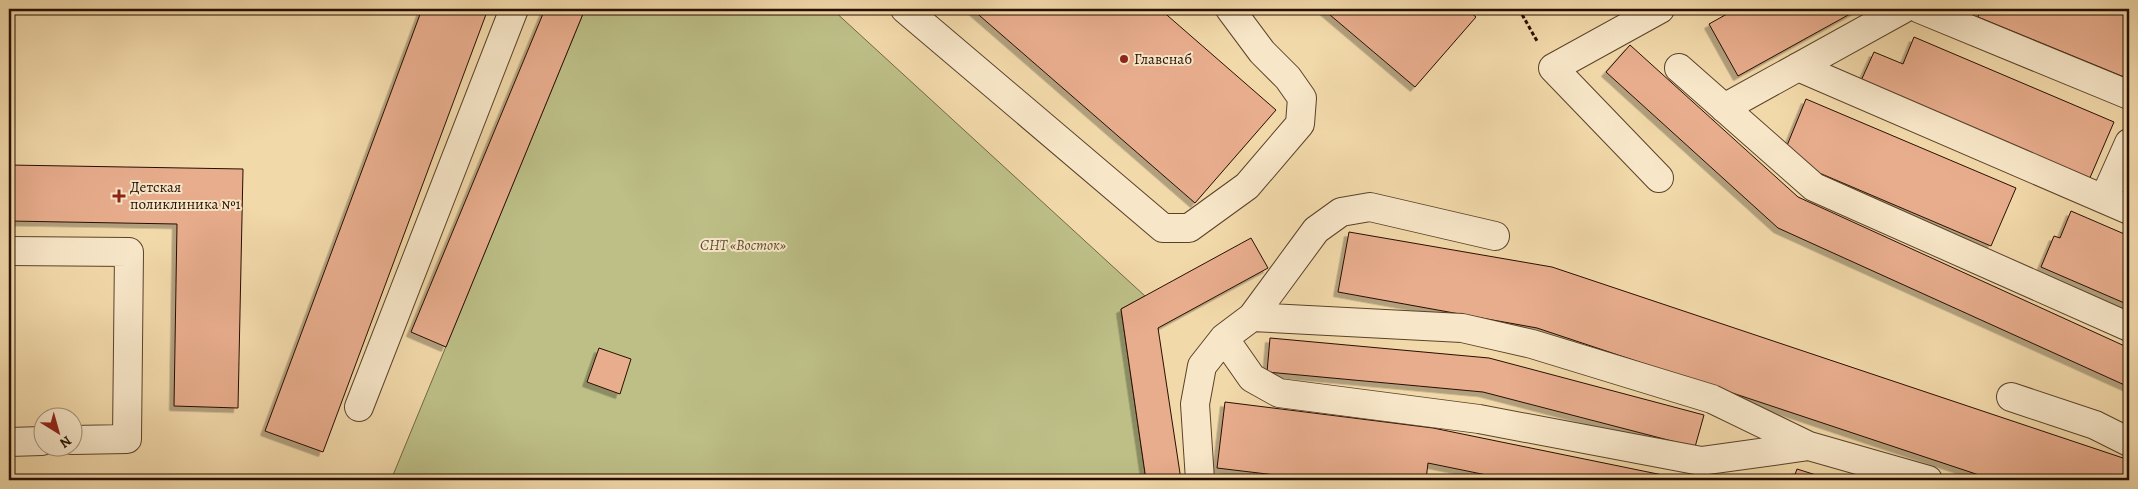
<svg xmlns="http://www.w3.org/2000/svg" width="2138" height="489" font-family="Alegreya,serif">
  <defs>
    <filter id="shadow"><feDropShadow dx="-4.5" dy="4.5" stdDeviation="0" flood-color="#0004"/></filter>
  </defs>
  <rect width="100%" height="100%" fill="#f2d9aa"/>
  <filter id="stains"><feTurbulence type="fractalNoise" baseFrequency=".004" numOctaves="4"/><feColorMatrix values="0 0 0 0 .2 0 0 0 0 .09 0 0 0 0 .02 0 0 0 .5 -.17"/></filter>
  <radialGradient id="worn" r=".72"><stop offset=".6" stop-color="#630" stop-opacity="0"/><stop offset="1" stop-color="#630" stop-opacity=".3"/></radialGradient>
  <path fill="#bdbf87" stroke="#726744" d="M585 9H832L1145 296 1121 309 1146 480H391Z"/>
  <path fill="#e8ad8d" stroke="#270f00" filter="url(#shadow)" d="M422 9H488L323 452 265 431Z
    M545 9H585L446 347 411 332Z
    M972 9H1160L1276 110 1195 203Z
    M1323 9H1466L1476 17 1415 87Z
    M1736 9H1859L1738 76 1709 24Z
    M1981 9H2129V79L1978 17Z
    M1914 37 2114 122 2089 180 1860 83 1874 52 1903 64Z
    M1630 45 1798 197 2129 348V387L1778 228 1606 72Z
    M1806 99 2016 188 1991 246 1817 172 1786 148Z
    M9 165 243 169 238 408 174 406 177 224 9 221Z
    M2071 211 2129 236V305L2041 267 2054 236 2060 238Z
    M1349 232 1552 267 2129 460V480H1994L1537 328 1338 292Z
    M1251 238 1268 268 1158 328 1181 480H1146L1121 309Z
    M1270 338 1489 358 1704 415 1695 447 1483 392 1267 372Z
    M599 348 631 359 620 394 587 382Z
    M1225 402 1433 428 1687 480H1511L1428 463 1426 480H1317L1217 468Z
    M1797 469 1832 480H1793Z"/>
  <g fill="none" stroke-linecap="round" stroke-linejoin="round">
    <defs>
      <path id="minor" d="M905 9 1163 228H1189L1247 186 1300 124 1302 98 1288 78 1262 52 1230 9
        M1920 9 2129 95
        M1798 67 2129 210
        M1679 68 1814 187 2129 327
        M1724 108 1903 9
        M1659 178 1553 68 1660 9
        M2104 199 2129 143
        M9 251 129 252 127 439 72 440
        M1252 317 1462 328 1532 344 1712 399 1809 446 1928 480
        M1224 338 1252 378 1279 393 1479 419 1701 461 1809 446
        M2011 397 2095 425 2129 442
        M359 407 514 9
        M9 442 42 441
        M1200 480 1195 404 1202 366 1224 338 1252 317 1316 230 1341 212 1370 207 1495 236"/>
    </defs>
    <use href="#minor" stroke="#5a422a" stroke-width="30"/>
    <path stroke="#270f00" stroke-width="3" stroke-dasharray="4 2.5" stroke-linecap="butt" d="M1519 9 1537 41"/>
    <use href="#minor" stroke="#f7e6c8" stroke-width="28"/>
  </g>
  <g fill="#8f2418" stroke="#f7e6c8" stroke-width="2">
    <circle cx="1124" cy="59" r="5"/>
    <path d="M116.5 188.5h5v5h5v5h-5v5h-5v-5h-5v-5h5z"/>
  </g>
  <g text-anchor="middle" stroke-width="4" stroke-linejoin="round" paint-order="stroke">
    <g font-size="15" fill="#270f00" stroke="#f7e6c8" text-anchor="start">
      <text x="1134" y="64">Главснаб</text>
      <text x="130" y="192">Детская<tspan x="130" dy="17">поликлиника №1</tspan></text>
    </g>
    <g font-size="15" font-style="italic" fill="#5c4d2f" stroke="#f7e6c8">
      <text x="743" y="250">СНТ «Восток»</text>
    </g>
  </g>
  <rect width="2138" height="489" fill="none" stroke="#f2d9aa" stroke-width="30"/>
  <rect x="10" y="10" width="2118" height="469" fill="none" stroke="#270f00" stroke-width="2.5"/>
  <rect x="15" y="15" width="2108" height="459" fill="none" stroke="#270f00"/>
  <g transform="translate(58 432) rotate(143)"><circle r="24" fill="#f7e6c8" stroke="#a49078"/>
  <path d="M0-4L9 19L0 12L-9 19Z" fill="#8f2418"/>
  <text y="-8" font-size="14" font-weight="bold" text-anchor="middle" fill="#270f00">N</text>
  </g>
  <rect width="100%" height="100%" filter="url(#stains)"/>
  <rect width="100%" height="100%" fill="url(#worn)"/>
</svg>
